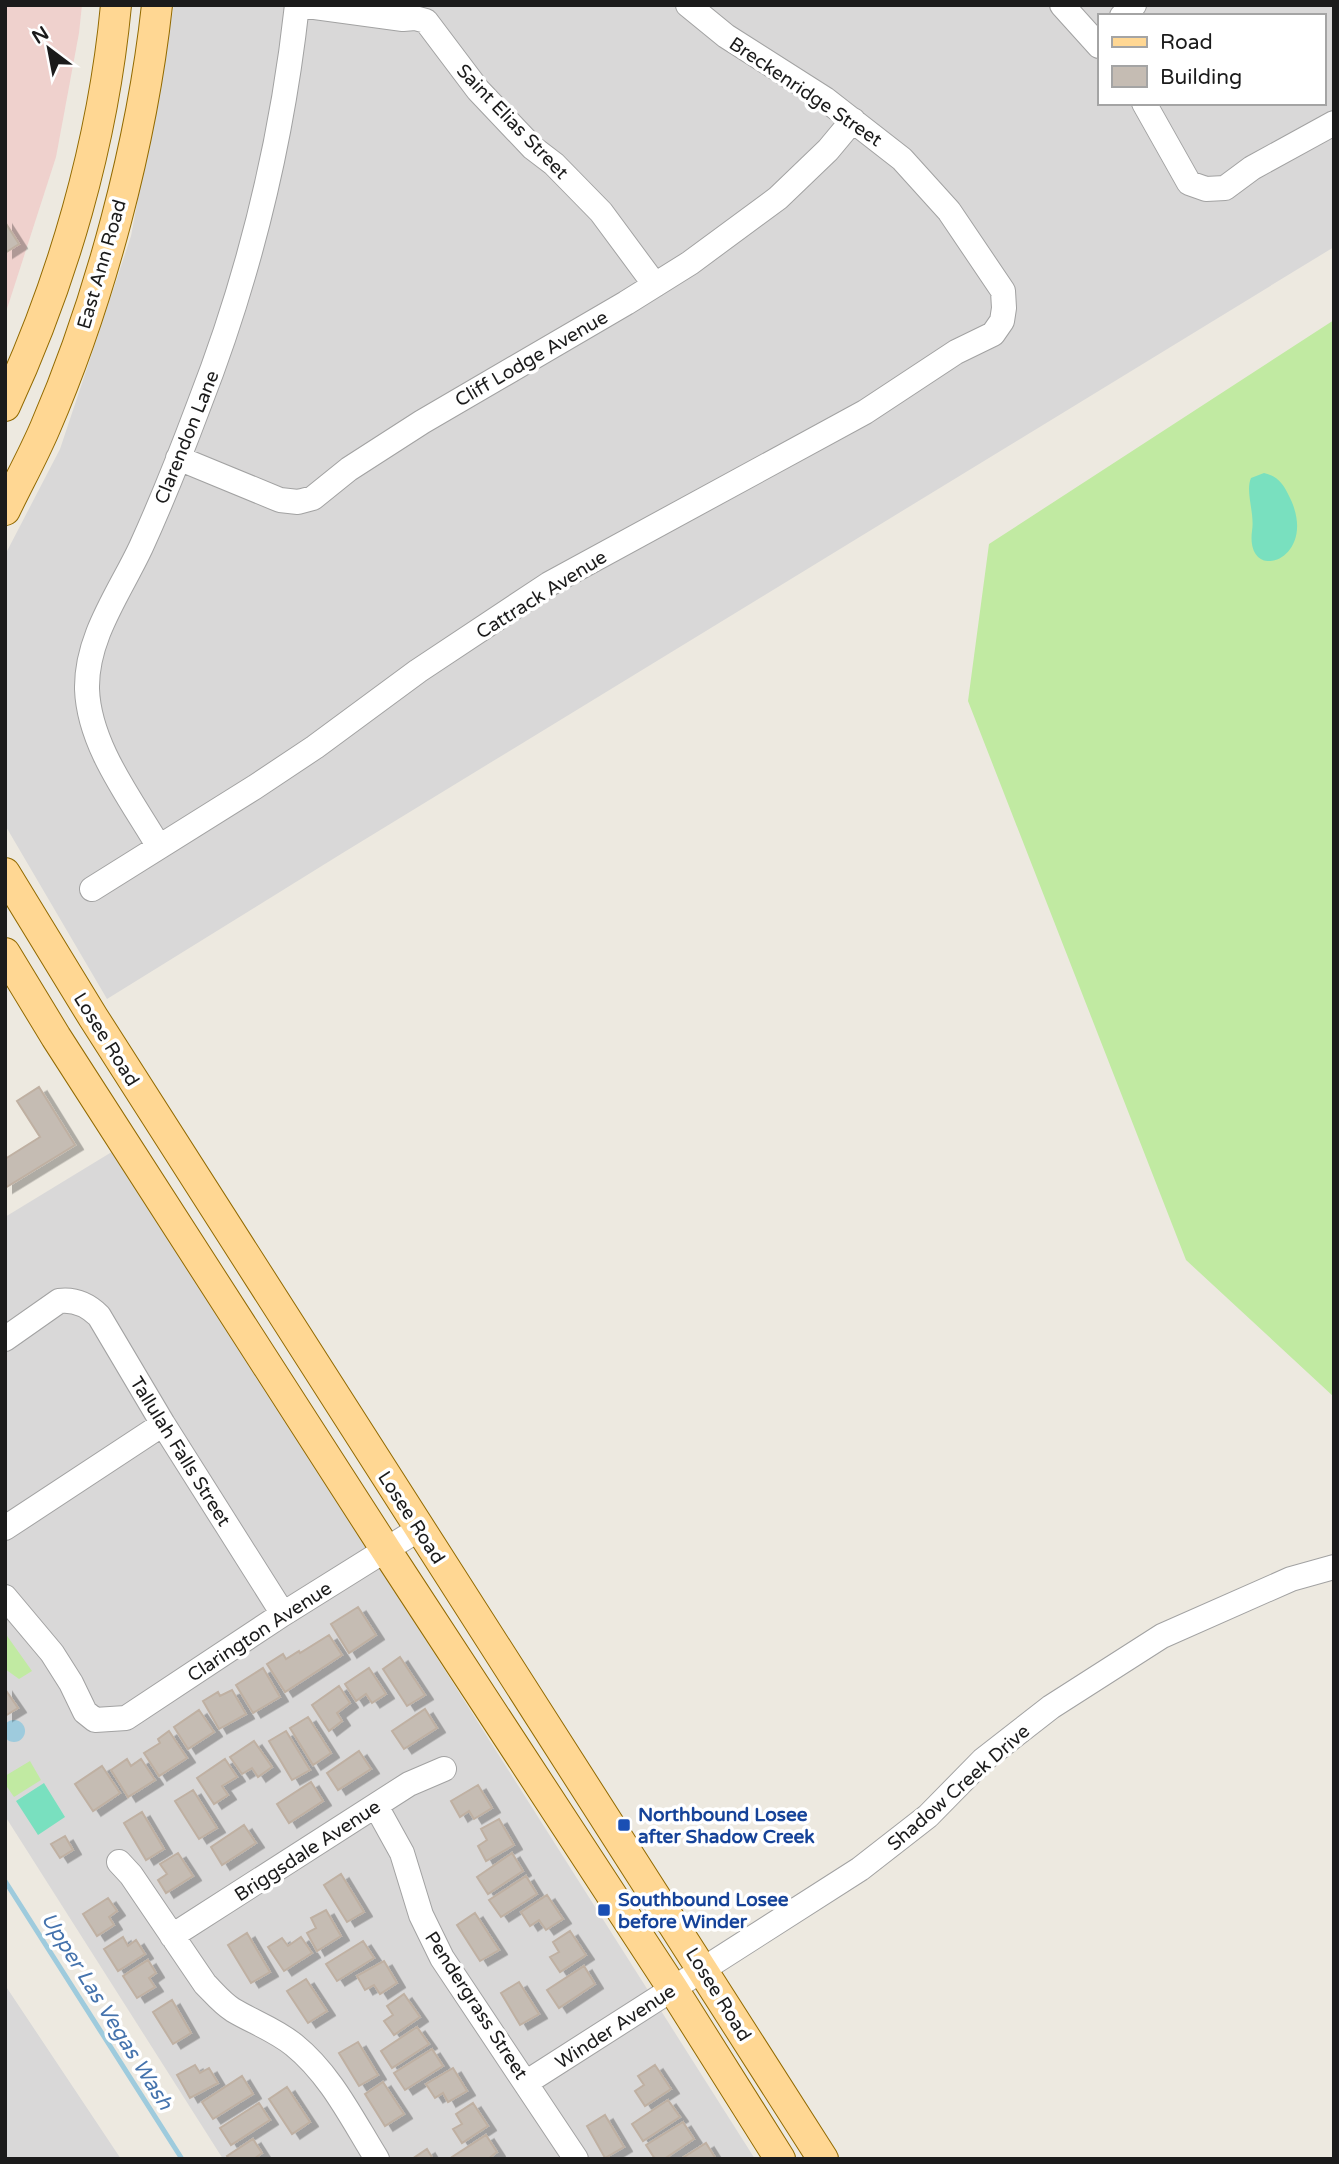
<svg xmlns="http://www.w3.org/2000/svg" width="1339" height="2164" font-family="'Varela Round',sans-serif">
  <defs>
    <filter id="shadow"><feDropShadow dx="8" dy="4.5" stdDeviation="0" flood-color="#0004"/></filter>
  </defs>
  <rect width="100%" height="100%" fill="#ede9e0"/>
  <path fill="#d9d8d8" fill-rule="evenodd" d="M174 5H1334V247L341 854 107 999 5 825V555L60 449 131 236ZM1099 16H1323V103H1099Z
    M115 1150 755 2159H223L5 1816V1217Z
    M5 1985 121 2159H5Z"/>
  <path fill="#efd1cd" d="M5 5H82L79 33 56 157 5 315Z"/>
  <path fill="#c1eaa2" d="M1334 320V1397L1186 1260 968 701 989 544Z
    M5 1633 32 1671 19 1679 5 1669Z
    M30 1761 41 1780 14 1797 5 1784V1776Z"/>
  <path fill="#79e0bf" d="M1264 473C1278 476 1284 485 1290 498 1320 560 1245 586 1252 531 1255 513 1245 492 1251 478Z
    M44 1783 65 1817 38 1835 16 1801Z"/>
  <path fill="#9ecbdd" d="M3 1731a11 11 0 1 1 22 0a11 11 0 1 1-22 0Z"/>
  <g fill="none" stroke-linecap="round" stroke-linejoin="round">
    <path stroke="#9ecbdd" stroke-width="5" d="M5 1881 182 2159"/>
  </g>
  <path fill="#c5bcb3" stroke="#bfb0a2" stroke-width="2" filter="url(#shadow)" d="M5 222 19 244 5 253Z
    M39 1087 75 1145 5 1188V1159L40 1137 17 1101Z
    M358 1607 376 1635 349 1653 331 1624Z
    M329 1635 342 1655 285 1692 267 1664 283 1654 286 1659 299 1651 300 1653Z
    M400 1657 425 1695 407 1706 383 1669Z
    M263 1668 280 1697 253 1713 236 1685Z
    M369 1668 386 1694 372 1703 366 1694 356 1701 345 1684Z
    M339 1686 350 1703 337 1713 342 1721 329 1731 312 1705Z
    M5 1689 18 1708 5 1716Z
    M232 1690 246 1714 219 1729 203 1701 218 1692 220 1696Z
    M425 1709 437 1728 404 1749 392 1731Z
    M199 1710 214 1732 188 1749 174 1727Z
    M308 1717 331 1753 313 1765 290 1728Z
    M169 1731 187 1758 159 1776 144 1753 160 1743 158 1739Z
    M286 1731 310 1770 292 1780 269 1741Z
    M254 1741 272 1767 258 1777 252 1768 242 1774 230 1757Z
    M359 1751 371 1769 338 1790 327 1773Z
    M127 1759 131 1766 141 1759 155 1780 128 1797 111 1770Z
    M225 1759 237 1777 222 1786 228 1795 214 1804 197 1778Z
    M102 1766 120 1793 93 1811 75 1784Z
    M311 1782 323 1801 289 1823 277 1804Z
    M478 1785 492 1808 474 1819 469 1811 460 1817 451 1801Z
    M193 1790 217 1828 199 1839 175 1801Z
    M142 1812 164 1849 146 1860 124 1823Z
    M499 1819 514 1845 486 1861 478 1846 487 1840 481 1829Z
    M244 1825 256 1843 222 1865 211 1847Z
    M65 1836 73 1850 60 1858 51 1844Z
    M178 1853 193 1876 166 1893 158 1880 167 1874 160 1864Z
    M512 1853 523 1871 488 1894 477 1877Z
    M341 1874 364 1912 347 1922 324 1885Z
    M526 1876 537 1894 501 1917 489 1900Z
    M547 1895 563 1919 546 1930 539 1920 530 1926 521 1912Z
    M108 1898 117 1911 109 1917 114 1925 97 1936 83 1914Z
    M326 1910 341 1936 317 1951 307 1933 316 1928 311 1918Z
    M475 1913 499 1950 480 1961 457 1925Z
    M570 1931 586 1955 560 1972 550 1957 559 1952 553 1942Z
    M247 1933 270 1972 251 1983 228 1945Z
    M123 1937 128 1946 136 1940 145 1954 118 1971 104 1949Z
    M301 1937 312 1953 284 1971 268 1947 282 1938 288 1946Z
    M363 1941 374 1958 337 1981 326 1964Z
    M148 1960 156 1973 149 1978 155 1987 137 1998 123 1976Z
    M384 1961 397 1983 380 1994 374 1985 365 1990 357 1976Z
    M584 1966 595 1984 559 2008 547 1990Z
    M306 1979 327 2011 308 2023 287 1991Z
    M519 1982 539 2014 520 2025 501 1993Z
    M404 1994 420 2017 394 2035 384 2021 393 2015 387 2006Z
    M172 2000 191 2033 173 2044 153 2012Z
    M417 2027 429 2044 392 2068 381 2051Z
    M358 2042 378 2075 359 2086 339 2053Z
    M432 2049 443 2066 405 2090 394 2073Z
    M195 2065 200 2073 209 2068 218 2083 190 2098 177 2075Z
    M655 2065 671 2089 645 2106 635 2091 644 2085 638 2076Z
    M453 2068 467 2091 448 2102 443 2093 435 2098 426 2084Z
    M242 2076 253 2094 213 2119 202 2102Z
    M383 2082 404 2114 385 2126 365 2094Z
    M287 2087 310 2122 292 2134 269 2099Z
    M668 2100 680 2117 643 2141 632 2124Z
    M259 2103 270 2120 231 2145 220 2128Z
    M473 2103 488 2126 462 2143 453 2129 462 2124 456 2114Z
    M605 2115 624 2147 605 2158 587 2126Z
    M683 2122 694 2139 664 2159H655L646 2145Z
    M486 2135 497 2152 488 2159H449Z
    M253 2139 262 2153 254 2159H229L227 2156Z
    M706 2143 716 2159H681Z
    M427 2149 433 2159H412Z"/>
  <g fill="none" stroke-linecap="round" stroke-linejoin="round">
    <defs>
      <path id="minor" d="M300 5 403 19 415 18 426 21 478 90 533 148 554 164 601 212 655 285
        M1062 5 1099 46
        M1122 16 1134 5
        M1144 103 1189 183 1206 189 1225 188 1252 168 1334 123
        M178 458 280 500 298 502 313 498 349 469 422 422 626 303 690 263 778 198 828 150 853 120
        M159 847C131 799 89 746 87 689 86 637 120 592 141 547 162 501 181 453 199 405 249 277 282 142 297 5
        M92 889 255 787 315 747 418 671 549 584 865 412 956 352 993 334 1002 321 1004 308 1003 291 949 211 902 159 825 99 726 36 688 5
        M5 1339 59 1301C75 1299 88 1305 99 1316L163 1424 283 1614
        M5 1528 163 1424
        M5 1597 52 1653 71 1683 85 1712 95 1720 126 1718 283 1614 419 1529
        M376 1806 402 1853 421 1915 442 1958 576 2159
        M119 1862 131 1875 205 1984C214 1993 222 2003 233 2010 253 2022 276 2030 294 2045 331 2075 352 2119 377 2159
        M172 1936 409 1784 444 1769
        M527 2082 860 1869 928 1816 983 1760 1051 1707 1162 1636 1291 1579 1334 1567"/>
      <path id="major" d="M5 406C63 281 103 143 116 5
        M5 510C18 483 33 456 45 428 100 301 142 143 157 5
        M5 873 93 1017 823 2159
        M5 953 56 1037 386 1550 673 1989 780 2159"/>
    </defs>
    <use href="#minor" stroke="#a2a2a2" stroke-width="26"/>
    <use href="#major" stroke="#926a00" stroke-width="32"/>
    <use href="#minor" stroke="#fff" stroke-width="24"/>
    <use href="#major" stroke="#ffd793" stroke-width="30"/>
  </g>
  <g fill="#1a4fb4" stroke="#fff" stroke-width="2.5">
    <rect x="617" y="1818" width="14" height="14" rx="3.5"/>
    <rect x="597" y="1903" width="14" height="14" rx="3.5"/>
  </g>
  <g text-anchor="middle" stroke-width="7" stroke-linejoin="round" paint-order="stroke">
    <g font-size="19" fill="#1b1b1b" stroke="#fff">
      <text transform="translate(806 91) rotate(34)" y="7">Breckenridge Street</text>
      <text transform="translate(513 121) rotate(46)" y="7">Saint Elias Street</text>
      <text transform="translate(101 264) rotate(-74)" y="7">East Ann Road</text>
      <text transform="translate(531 358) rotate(-30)" y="7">Cliff Lodge Avenue</text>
      <text transform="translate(186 437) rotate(-68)" y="7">Clarendon Lane</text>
      <text transform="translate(541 594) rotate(-32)" y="7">Cattrack Avenue</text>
      <text transform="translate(107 1039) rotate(58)" y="7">Losee Road</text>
      <text transform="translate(181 1451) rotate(58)" y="7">Tallulah Falls Street</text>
      <text transform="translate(412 1517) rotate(57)" y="7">Losee Road</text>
      <text transform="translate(259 1631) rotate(-33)" y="7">Clarington Avenue</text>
      <text transform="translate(958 1787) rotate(-41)" y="7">Shadow Creek Drive</text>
      <text transform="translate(307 1850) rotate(-33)" y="7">Briggsdale Avenue</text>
      <text transform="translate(719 1994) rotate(58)" y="7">Losee Road</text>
      <text transform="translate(477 2005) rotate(57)" y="7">Pendergrass Street</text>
      <text transform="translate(615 2026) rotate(-33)" y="7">Winder Avenue</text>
    </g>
    <g font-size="19" font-weight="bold" fill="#164399" stroke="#fff" text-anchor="start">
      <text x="638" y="1821">Northbound Losee<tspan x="638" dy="22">after Shadow Creek</tspan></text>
      <text x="618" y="1906">Southbound Losee<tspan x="618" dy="22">before Winder</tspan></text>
    </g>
    <g font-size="21" font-style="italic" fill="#4573ad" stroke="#fff">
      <text transform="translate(107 2011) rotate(58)" y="7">Upper Las Vegas Wash</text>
    </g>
  </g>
  <rect width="1339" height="2164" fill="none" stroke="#1b1b1b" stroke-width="14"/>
  <rect x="1098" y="14" width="228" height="91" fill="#ffffff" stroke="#a4a4a4" stroke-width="2"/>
  <rect x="1112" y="37" width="35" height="10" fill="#ffd793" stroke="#a4a4a4" stroke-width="2"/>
  <text x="1160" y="49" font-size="21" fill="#1b1b1b">Road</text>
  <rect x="1112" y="66" width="35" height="21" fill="#c5bcb3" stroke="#a4a4a4" stroke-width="2"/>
  <text x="1160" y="84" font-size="21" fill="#1b1b1b">Building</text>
  <g transform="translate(49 49) rotate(328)" stroke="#ffffff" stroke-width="5" paint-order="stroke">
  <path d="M0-5L12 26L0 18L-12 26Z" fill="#1b1b1b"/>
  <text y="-10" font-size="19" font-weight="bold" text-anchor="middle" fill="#1b1b1b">N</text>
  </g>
</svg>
